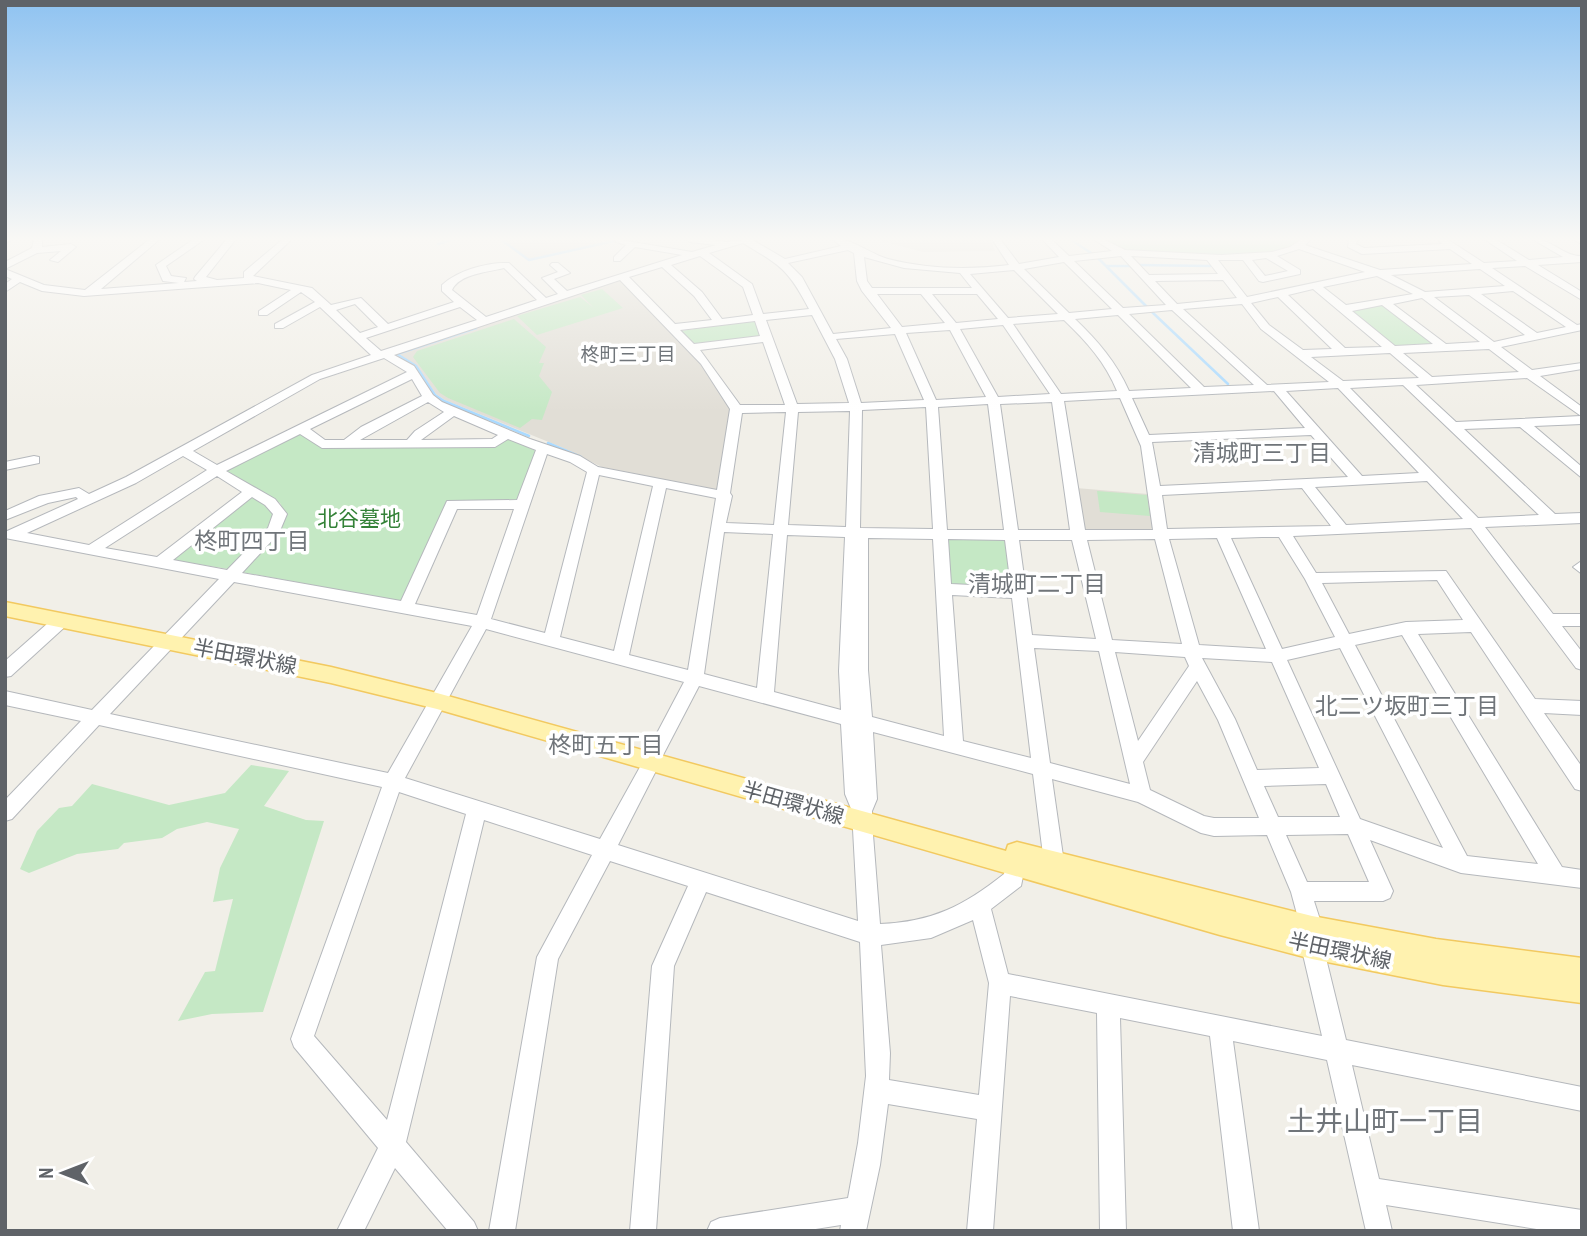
<svg xmlns="http://www.w3.org/2000/svg" width="1587" height="1236" font-family="'PT Sans Narrow','Noto Sans JP',sans-serif">
  <rect width="100%" height="100%" fill="#f1efe8"/>
  <path fill="#e1ded6" d="M501 239H617L529 259Z
    M874 239H990L995 251 923 252Z
    M621 280 702 364 731 410 718 490 602 467 561 447 445 400 436 394 417 366 399 354Z
    M1076 488 1148 494 1153 527 1150 530 1085 531 1082 528Z"/>
  <path fill="#c5e8c5" d="M1100 239H1301L1290 247 1267 254 1243 255 1124 251Z
    M602 289 623 308 537 335 517 316 580 297 594 308 581 295Z
    M1384 305 1435 344 1396 347 1350 311Z
    M514 319 546 347 539 363H544L539 376 552 392 542 420 532 419 520 428 448 398 440 393 413 357 417 351Z
    M755 320 758 321 763 337 695 345 681 331Z
    M298 433 320 445 509 439 536 451 518 500 448 502 405 599 400 601 241 572 285 513 280 503 226 471Z
    M1097 491 1147 495 1150 516 1100 512Z
    M248 497C258 496 268 505 274 512L273 525 228 569 173 560Z
    M948 538 1007 540 1013 588 949 585 945 540Z
    M251 765 289 771 264 806 306 820 324 821 263 1012 212 1014 178 1021 205 972 215 971 233 899 213 902 220 868 239 829 207 822 177 829 162 838 124 843 118 849 77 854 29 873 20 869 37 831 59 808 72 806 92 784 169 805 225 793Z"/>
  <g fill="none" stroke-linecap="round" stroke-linejoin="round">
    <path stroke="#aadaff" stroke-width="2.5" d="M500 239 529 260 614 241
      M1070 239 1094 255
      M438 244 454 239
      M1097 257 1147 307
      M1138 265 1210 266
      M1106 266H1132
      M1152 312 1228 384
      M397 354 416 366 435 395 444 401 529 436
      M397 354 476 328
      M548 443 581 457"/>
    <defs>
      <path id="minor" d="M5 239H14L5 243Z
        M34 239H42V247L71 244 76 247 58 262 50 260 61 251 37 253 5 269V262L32 248Z
        M150 239H160L101 289 179 283 163 281 156 265 194 239H205L166 266 171 276 186 278 184 282 197 281 194 279 195 277 227 239H236L206 277 217 280 244 278V272L283 239H292L253 276 312 288 331 305 361 298 388 324 454 302 442 291V285C458 270 488 262 509 263L546 298 558 294 542 278 558 272 550 265 552 263H558L570 273 554 279 567 291 682 255 635 247 620 261H614V257L626 245 616 242 615 239 692 252 716 245 690 242 686 239H709L726 242 751 239 785 259 841 246 832 239C850 237 870 254 888 259 927 269 969 270 1009 265L992 239H1000L1019 264 1059 257 1042 239H1051L1069 256 1112 251 1093 239H1103L1125 250 1221 255 1272 252 1290 247 1302 239H1311L1305 245 1380 270 1472 264 1450 249 1362 254 1348 247 1349 239H1357L1356 244 1364 248 1442 244 1437 239H1447L1484 263 1517 261 1484 239H1495L1529 260 1563 257 1532 239C1551 238 1564 257 1582 256V262L1538 265 1582 292V300L1525 266 1492 268 1577 325 1582 324V330L1501 347 1532 370 1582 363V369L1540 376 1582 407V424L1534 426 1582 467V478L1520 427 1464 429 1555 514 1582 513V523L1485 527 1553 614H1582V626H1562L1582 652V670L1576 668 1471 528 1293 536 1316 573 1446 571 1535 699 1582 701V715L1544 713 1582 767V791L1575 789 1471 632 1418 634 1562 867 1582 870V888L1461 873 1370 840 1393 891 1390 898 1383 901H1314L1323 929 1317 937 1323 946 1346 1040 1582 1087V1111L1352 1065 1379 1179 1582 1210V1231H1549L1386 1205 1392 1231H1366L1327 1060 1233 1041 1259 1231H1233L1210 1036 1120 1018 1126 1231H1100L1097 1013 1010 996 993 1231H967L977 1119 888 1104 880 1165 866 1231H840L841 1225 803 1231H707L711 1222 720 1218 848 1198 858 1143 866 1076 860 942 706 892 674 966 656 1231H630L652 966 688 886 610 861 558 959 515 1231H489L537 957 592 855 484 820 406 1142 474 1222 478 1231H448L395 1168 364 1231H337L378 1148 294 1047 291 1039 382 787 99 725 12 819 5 821V800L81 721 5 705V691L92 710 219 579 5 538V532L78 499 76 497 48 503 5 520V511L39 496 79 488 89 494 126 477 312 375 371 355 320 307 283 328H275V324L315 302 301 292 267 315H259V311L291 290 258 283 84 296 42 291 20 282 5 292V284L12 279 5 276V269L44 285 85 290ZM743 243C781 266 788 269 809 309L763 314 752 284 709 253ZM1299 249 1365 272 1247 297 1218 260H1243L1259 281 1263 282 1300 274V270L1277 256ZM848 250 854 253 857 281 862 291 891 328 833 334 802 277 788 263ZM700 256 743 287 753 315 722 319 702 292 671 265ZM1121 256 1166 305 1123 308 1074 261ZM1131 256 1207 260 1218 274 1149 275ZM864 257 904 268 960 273 972 288H872L867 281ZM1266 258 1288 271 1265 276 1252 260ZM1064 262 1112 309 1069 313 1024 269ZM662 267 694 296 712 320 675 324 629 277ZM504 268 537 300 486 317 452 290C459 274 488 272 504 268ZM1480 269 1505 286 1425 292 1391 275ZM1014 270 1058 314 1008 318 970 274ZM1377 276 1413 294 1346 305 1323 287ZM620 280 701 364 730 409 717 490 598 467 580 456 530 439 442 402 433 395 414 366 394 355ZM1223 280 1237 298 1177 304 1155 281ZM1313 289 1382 347 1345 348 1288 295ZM1513 291 1566 327 1537 333 1481 294ZM877 294H921L945 323 902 327ZM932 294H977L998 319 956 323ZM1469 295 1525 335 1494 342 1434 297ZM1278 297 1332 349 1303 350 1269 325 1251 303ZM1422 298 1480 342 1446 344 1393 304ZM355 304 378 327 360 333 336 310ZM1242 304 1261 329 1329 382 1267 385 1183 309ZM1382 305 1433 344 1395 346 1352 311ZM460 307 477 320 381 351 366 338ZM1172 310 1254 385 1204 387 1129 314ZM812 315 835 359 849 403 797 404 766 320ZM1118 315 1191 388 1129 391C1116 362 1098 341 1075 319ZM1064 320C1087 342 1105 362 1117 391L1061 394 1013 324ZM755 321 760 336 694 344 680 330ZM1003 325 1050 394 998 397 960 329ZM950 330 986 397 936 400 906 333ZM895 334 924 400 861 403 847 359 836 339ZM763 342 785 405H740L700 350ZM1489 349 1519 372 1432 377 1403 353ZM1390 353 1419 378 1343 381 1311 357ZM384 358 407 372 217 465 193 451 320 379ZM1527 378 1581 416 1456 422 1416 385ZM412 379 422 396 361 427 344 440H325L310 429ZM1403 385 1539 515 1478 518 1350 388ZM1338 388 1419 473 1362 476 1286 391ZM1274 391 1305 428 1149 435 1132 398ZM1120 398 1141 446 1153 530H1085L1064 401ZM428 402 444 412 415 431 407 440H360ZM1052 402 1070 530H1018L1000 404ZM988 404 1004 530H947L938 407ZM926 407 933 529 860 528 862 410ZM850 411 846 527 788 525 798 412ZM786 412 774 525 726 523 732 496 730 493 742 413ZM454 416 498 435 492 439 421 440ZM300 434 322 448 495 447 508 439 536 450 517 500 447 501 401 601 242 573 279 533 287 514 275 499 226 471ZM1311 435 1348 477 1160 486 1152 442ZM547 454 570 462 587 472 545 633 491 619ZM183 456 207 470 89 545 27 533 136 483ZM599 475 653 486 614 651 560 637ZM217 476 242 492 157 557 105 548ZM1427 481 1463 519 1346 525 1315 487ZM666 488 716 498 688 670 629 655ZM1302 488 1331 526 1167 529 1162 495ZM252 497 265 505 273 514 268 528 227 570 173 560ZM457 509H514L477 615 415 604ZM724 532 773 534 757 688 704 674ZM787 535 845 537 839 671 841 710 774 692ZM1262 537H1279L1305 579 1335 637 1282 649 1231 538ZM868 538 933 539 944 736 872 717 868 670ZM1217 538 1266 649 1199 645 1169 539ZM948 539 1005 540 1011 587 951 584ZM1155 539 1182 644 1112 640 1087 540ZM1019 540H1072L1096 639 1032 635ZM1437 580 1463 620 1406 622 1349 634 1322 583ZM234 582 472 626 388 773 110 714ZM952 595 1012 598 1031 758 963 741ZM486 629 684 682 647 752 649 756 645 758 600 839 405 778ZM1402 635 1538 864 1467 856 1355 645ZM1034 648 1099 651 1130 784 1050 763ZM1340 648 1443 848 1360 819 1287 660ZM1115 652 1185 657 1189 666 1138 741ZM1202 658 1272 662 1319 768 1257 770 1235 719ZM1197 681 1218 720 1259 818H1214L1204 816 1150 790 1143 762ZM699 686 841 724 845 794 852 811 858 921 618 845 660 763 658 759 662 757ZM873 732 1033 774 1044 863 1047 870 1054 872 1061 870 1064 863 1052 779 1138 802 1201 833 1214 836 1267 835 1291 892 1301 929 1307 937 1301 946 1322 1036 1008 974 991 909 1021 886 1025 866 1022 859 1015 857 1008 859 1004 874C964 906 932 922 880 924L872 822V811L877 799ZM1326 784 1340 817H1278L1264 786ZM399 792 466 814 387 1120 314 1036ZM1348 834 1369 882H1307L1286 835ZM973 920 989 983 979 1095 889 1080 890 1053 881 945 931 938Z
        M1572 239H1582V244Z
        M34 456 39 457V463L5 470V462Z
        M1580 562H1582V574L1573 567Z
        M62 614 70 620 68 624 11 676 5 677V661L56 616Z"/>
      <path id="major" d="M5 602 331 667 437 693 1006 851 1008 845 1017 842 1312 916 1436 939 1582 958V1003L1443 985 1312 959 1220 935 437 709 331 683 5 616Z"/>
    </defs>
    <use href="#minor" stroke="#b5b8bc" stroke-width="2"/>
    <use href="#major" stroke="#f2c960" stroke-width="3"/>
    <use href="#minor" fill="#fff" fill-rule="evenodd"/>
    <use href="#major" fill="#fff2af" fill-rule="evenodd"/>
  </g>
  <linearGradient id="sky" x2="0" y2="1"><stop stop-color="#8fc3f1"/><stop offset="0.58" stop-color="#f9f8f5"/><stop offset="1" stop-color="#f9f8f5" stop-opacity="0"/></linearGradient>
  <rect width="1587" height="412" fill="url(#sky)"/>
  <g text-anchor="middle" stroke-width="7" stroke-linejoin="round" paint-order="stroke">
    <g font-size="19" fill="#70757a" stroke="#fff">
      <text x="628" y="361">柊町三丁目</text>
    </g>
    <g font-size="21" fill="#348238" stroke="#fff">
      <text x="359" y="526">北谷墓地</text>
    </g>
    <g font-size="21" fill="#5f6368" stroke="#fff">
      <text transform="translate(245 657) rotate(11)" y="7">半田環状線</text>
      <text transform="translate(793 803) rotate(16)" y="7">半田環状線</text>
      <text transform="translate(1340 951) rotate(12)" y="7">半田環状線</text>
    </g>
    <g font-size="23" fill="#70757a" stroke="#fff">
      <text x="1262" y="461">清城町三丁目</text>
      <text x="252" y="549">柊町四丁目</text>
      <text x="1037" y="592">清城町二丁目</text>
      <text x="1407" y="714">北二ツ坂町三丁目</text>
      <text x="606" y="753">柊町五丁目</text>
    </g>
    <g font-size="28" fill="#70757a" stroke="#fff">
      <text x="1385" y="1131">土井山町一丁目</text>
    </g>
  </g>
  <rect width="1587" height="1236" fill="none" stroke="#5f6368" stroke-width="14"/>
  <g transform="translate(63 1173) rotate(270)" stroke="#ffffff" stroke-width="5" paint-order="stroke">
  <path d="M0-5L12 26L0 18L-12 26Z" fill="#5f6368"/>
  <text y="-10" font-size="19" font-weight="bold" text-anchor="middle" fill="#5f6368">N</text>
  </g>
</svg>
